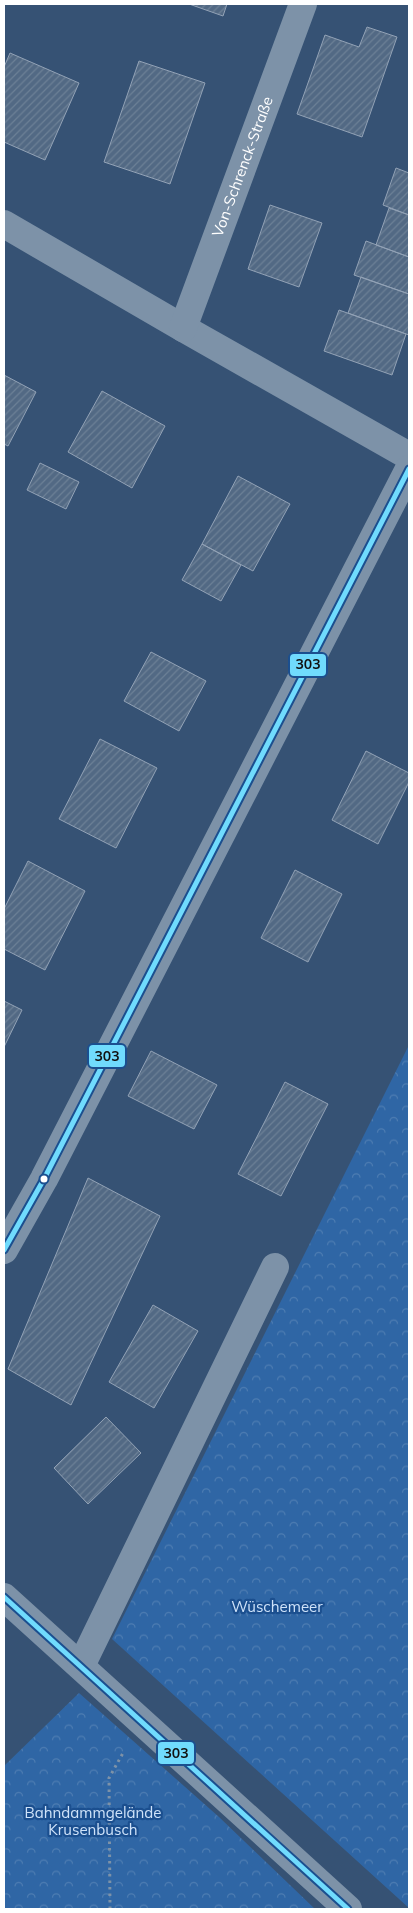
<svg xmlns="http://www.w3.org/2000/svg" width="413" height="1913" font-family="Mulish,sans-serif">
  <defs>
    <pattern id="forest-crowns" width="20" height="18" patternUnits="userSpaceOnUse" patternTransform="scale(1.25)"><rect width="20" height="18" fill="#2f66a5"/><path d="M2 6a3 3 0 1 1 6 0M12 15a3 3 0 1 1 6 0" fill="none" stroke="#4e7db2"/></pattern>
    <pattern id="building-hatch" width="6" height="6" patternUnits="userSpaceOnUse" patternTransform="scale(1.25)"><rect width="6" height="6" fill="#526984"/><path d="M-1 1l2-2M0 6l6-6M5 7l2-2" fill="none" stroke="#6c8096"/></pattern>
  </defs>
  <rect width="100%" height="100%" fill="#365274"/>
  <path fill="url(#forest-crowns)" d="M409 1045V1908L112 1639Z
    M79 1693 219 1817 315 1909H4V1766Z"/>
  <path fill="url(#building-hatch)" stroke="#92a2b6" d="M189 4H227L223 16Z
    M367 27 397 37 362 137 297 114 325 35 359 47Z
    M10 53 79 83 45 160 4 142V67Z
    M139 61 205 83 170 184 104 162Z
    M396 168 409 173V215L383 205Z
    M270 205 322 223 299 287 248 269Z
    M389 208 409 215V257L376 245Z
    M366 241 409 257V294L354 275Z
    M361 277 409 294V335L348 313Z
    M339 310 406 334 392 375 324 351Z
    M4 375 36 392 8 446 4 444Z
    M102 391 165 426 132 488 68 452Z
    M40 463 79 482 66 509 27 490Z
    M238 476 290 504 253 571 202 544Z
    M202 544 241 565 221 601 182 580Z
    M151 652 206 681 179 731 124 701Z
    M100 739 157 768 116 848 59 819Z
    M366 751 409 773V782L378 844 332 820Z
    M28 861 85 891 45 970 4 949V909Z
    M295 870 342 894 308 962 261 938Z
    M4 1001 22 1010 4 1047Z
    M151 1051 217 1085 194 1129 128 1096Z
    M285 1082 328 1104 281 1196 238 1174Z
    M88 1178 160 1216 71 1405 8 1369Z
    M153 1305 198 1331 154 1408 109 1382Z
    M106 1417 141 1453 88 1504 54 1468Z"/>
  <g fill="none" stroke-linecap="round" stroke-linejoin="round">
    <path stroke="#7d92a8" stroke-width="3" stroke-dasharray="2.5 4" stroke-linecap="butt" d="M110 1909 109 1778 123 1753"/>
    <g stroke="#7d92a8" stroke-width="28">
      <path d="M4 224 183 328 409 456"/>
      <path id="s1" d="M183 328 303 4"/>
      <path d="M4 1250 44 1179 409 469"/>
      <path d="M4 1597 348 1909"/>
      <path d="M81 1666 275 1267"/>
    </g>
    <defs>
      <path id="bus-1" d="M4 1250 44 1179 409 469
        M4 1597 348 1909"/>
    </defs>
    <use href="#bus-1" stroke="#1b4f8f" stroke-width="9"/>
    <use href="#bus-1" stroke="#70dbfd" stroke-width="5"/>
  </g>
  <circle fill="#fff" stroke="#1b4f8f" stroke-width="2" cx="44" cy="1179" r="4.5"/>
  <g text-anchor="middle" stroke-width="4.5" stroke-linejoin="round" paint-order="stroke">
    <g font-size="15" fill="#fff" stroke="#1b4f8f">
      <text dy="5" stroke="none"><textPath href="#s1" startOffset="172">Von-Schrenck-Straße</textPath></text>
    </g>
    <g font-size="15" fill="#cfe3fa" stroke="#1b4f8f">
      <text x="277" y="1612">Wüschemeer</text>
      <text x="93" y="1818">Bahndammgelände<tspan x="93" dy="17">Krusenbusch</tspan></text>
    </g>
  </g>
  <g stroke="#1b4f8f" stroke-width="2">
    <rect x="289" y="653" width="38" height="24" rx="5" fill="#70dbfd"/>
    <rect x="88" y="1044" width="38" height="24" rx="5" fill="#70dbfd"/>
    <rect x="157" y="1741" width="38" height="24" rx="5" fill="#70dbfd"/>
  </g>
  <g font-size="14" text-anchor="middle" font-weight="bold" fill="#111">
    <text x="308" y="669">303</text>
    <text x="107" y="1061">303</text>
    <text x="176" y="1758">303</text>
  </g>
  <rect width="413" height="1913" fill="none" stroke="#ffffff" stroke-width="10"/>
</svg>
